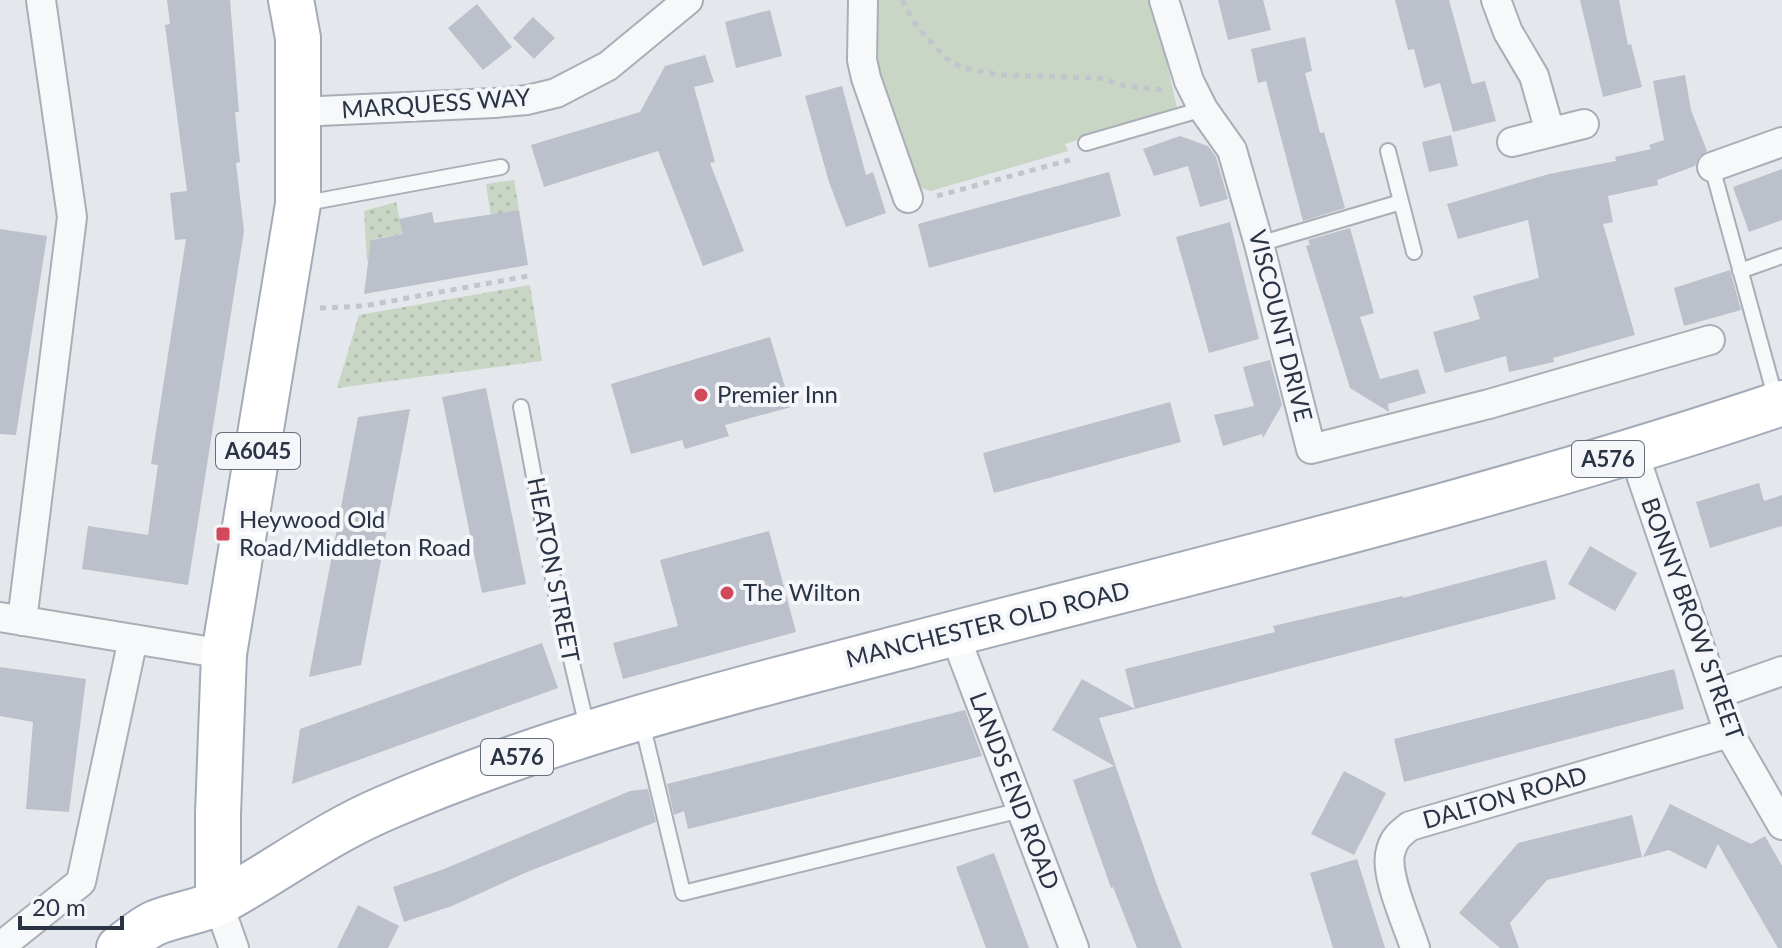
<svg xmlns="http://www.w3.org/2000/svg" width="1782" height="948" font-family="Lato,sans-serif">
  <defs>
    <pattern id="grass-dots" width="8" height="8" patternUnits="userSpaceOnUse" patternTransform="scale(2)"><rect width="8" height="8" fill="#c9d6c5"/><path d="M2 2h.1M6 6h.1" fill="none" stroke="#adb8ab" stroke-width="1.8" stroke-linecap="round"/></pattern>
  </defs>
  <rect width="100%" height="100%" fill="#e4e7ec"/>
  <path fill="url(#grass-dots)" d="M514 180 519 210 503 213 493 230 486 184Z
    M396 202 403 234 372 239 370 260 367 261 364 211Z
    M530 285 542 361 337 388 359 315Z"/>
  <path fill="#c9d6c5" d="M872 0H1153L1177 108 1065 144 1068 151 931 191 917 187 871 52Z"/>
  <path fill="#bbc0ca" d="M167 0H230L239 112H235L240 162 236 163 244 231 188 585 82 569 88 526 148 535 158 465 151 464 186 239 175 240 170 193 187 191 165 25 170 24Z
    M1218 0H1263L1271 30 1228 40Z
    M1395 0H1449L1472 84 1485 81 1496 121 1453 132 1440 83 1424 88 1414 49 1408 50Z
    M1580 0H1619L1628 45 1631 44 1642 87 1603 97Z
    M477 4 512 47 483 70 448 28Z
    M770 10 782 56 736 68 725 22Z
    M533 17 555 38 534 59 513 38Z
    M1305 37 1312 71 1305 73 1320 133 1324 132 1345 208 1303 221 1266 81 1258 83 1251 49Z
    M705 55 714 82 694 87 715 162 710 163 744 251 703 266 658 151 544 187 531 145 640 112 665 66Z
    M1685 75 1691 110 1707 151 1699 157 1695 166 1657 180 1658 185 1608 196 1613 222 1603 224 1635 335 1553 358 1554 362 1509 372 1506 356 1445 373 1433 332 1480 319 1473 296 1539 278 1528 220 1458 239 1447 204 1549 174 1616 161 1615 157 1651 149 1649 145 1664 140 1653 81Z
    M842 86 866 175 873 172 886 213 846 227 829 182 805 96Z
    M1451 135 1458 166 1429 172 1422 142Z
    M1180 136 1208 146 1216 157 1228 199 1200 207 1188 166 1154 176 1143 149Z
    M1782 169V220L1749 232 1733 187Z
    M1109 172 1121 216 929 268 918 224Z
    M519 210 528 265 364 294 371 240 403 234 399 219 432 212 434 223Z
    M1230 222 1259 339 1209 353 1176 237Z
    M1350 228 1374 313 1360 317 1380 379 1418 369 1426 393 1388 404 1389 412 1350 388 1306 246 1310 245 1308 240Z
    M0 229 47 236 16 435 0 434Z
    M1730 270 1741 310 1684 326 1674 288Z
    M770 337 791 407 725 425 729 436 685 449 682 440 631 454 611 384Z
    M1270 360 1282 405 1263 438 1262 434 1223 446 1214 415 1254 406 1243 367Z
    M486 388 526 584 482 593 442 397Z
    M1170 402 1181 442 994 493 983 453Z
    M410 409 361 665 309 677 358 417Z
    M1759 483 1764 501 1782 495V526L1710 548 1696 502Z
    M769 531 796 632 623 679 613 643 678 626 660 560Z
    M1590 546 1637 573 1615 611 1568 584Z
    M1546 560 1556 599 1135 709 1125 669 1275 632 1273 626 1403 596V598Z
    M542 643 558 688 292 784 300 729Z
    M0 667 86 679 69 812 26 809 33 722 0 716Z
    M1674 669 1684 709 1404 782 1394 739Z
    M1082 679 1135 709 1099 718 1159 891 1182 948H1137L1113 887 1111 888 1073 780 1114 766 1052 730Z
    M965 710 982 756 688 829 684 811 674 815 667 784Z
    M1344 771 1386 793 1354 855 1311 834Z
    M648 789 656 822 527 872 452 906 404 922 393 887 444 869 630 791Z
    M1670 804 1751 844 1765 836 1782 866V948H1778L1718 844 1706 869 1669 850 1643 857Z
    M1632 815 1642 857 1547 880 1510 923 1519 948H1500L1459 913 1518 843Z
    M994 853 1029 948H986L956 867Z
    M1357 859 1385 948H1333L1310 873Z
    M358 905 399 926 388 948H337Z"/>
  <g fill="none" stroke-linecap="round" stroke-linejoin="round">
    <defs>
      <path id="service" d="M1086 143 1203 109
        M1388 151 1414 252
        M1712 167 1776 400
        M301 204 501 167
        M1259 244 1401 202
        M1740 271 1782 256
        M521 407 557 600 587 727
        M642 723 683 893 1021 810"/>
      <path id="minor" d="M863 0 862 60 866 78 908 198
        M1164 0 1189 81 1203 109 1232 150 1259 244 1311 449 1489 404 1710 340
        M1496 0 1508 32 1534 76 1550 132
        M298 112 494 103 527 100 556 93 608 66 688 0
        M1512 142 1584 124
        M1712 167 1782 142
        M1633 451 1729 733 1782 825
        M0 617 224 654
        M22 621 72 217 41 0
        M954 633 1074 948
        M1717 694 1782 671
        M218 903 234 948
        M0 947 81 882 133 639
        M1415 948C1408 925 1383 872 1391 850 1394 838 1401 833 1410 826L1729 733"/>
      <path id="primary" d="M218 903V814L224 654 298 204V38L291 0
        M119 948C130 940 142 929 155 923 176 914 201 912 222 901 277 871 325 834 383 809 553 735 734 691 914 644 1204 568 1497 499 1782 403"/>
    </defs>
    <use href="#service" stroke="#a9aeb7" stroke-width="18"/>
    <use href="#minor" stroke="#a9aeb7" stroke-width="32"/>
    <use href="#primary" stroke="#a3abb8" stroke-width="48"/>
    <path stroke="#c2c5cb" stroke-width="5" stroke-dasharray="6 6" stroke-linecap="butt" d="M902 0 917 27 947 59 963 68 1000 75 1099 78 1126 86 1162 90
      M937 196 1070 160
      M320 308 364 306 528 276"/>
    <use href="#service" stroke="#f7f8fa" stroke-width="14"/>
    <use href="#minor" stroke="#f7f8fa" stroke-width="28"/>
    <use href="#primary" stroke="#fff" stroke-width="44"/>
  </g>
  <g fill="#d1495b" stroke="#f4f6f9" stroke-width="3">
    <circle cx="701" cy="395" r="8"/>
    <rect x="215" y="526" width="16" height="16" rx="4"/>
    <circle cx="727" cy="593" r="8"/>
  </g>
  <g text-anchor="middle" stroke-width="8" stroke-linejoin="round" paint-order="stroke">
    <g fill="#f4f6f9" stroke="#676e7b" stroke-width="2">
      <rect x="216" y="433" width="84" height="36" rx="6"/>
      <rect x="1572" y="441" width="72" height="36" rx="6"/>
      <rect x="481" y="739" width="72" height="36" rx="6"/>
    </g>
    <g font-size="22" font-weight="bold" fill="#2b3445">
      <text x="258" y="459">A6045</text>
      <text x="1608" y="467">A576</text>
      <text x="517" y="765">A576</text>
    </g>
    <g font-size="24" fill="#2b3445" stroke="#f4f6f9">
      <text transform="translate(436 104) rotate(-4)" y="8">MARQUESS WAY</text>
      <text transform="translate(1280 326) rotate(76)" y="8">VISCOUNT DRIVE</text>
      <text transform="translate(553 570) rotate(79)" y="8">HEATON STREET</text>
      <text transform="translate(1692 619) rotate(70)" y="8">BONNY BROW STREET</text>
      <text transform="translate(988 625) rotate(-14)" y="8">MANCHESTER OLD ROAD</text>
      <text transform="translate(1014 791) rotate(69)" y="8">LANDS END ROAD</text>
      <text transform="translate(1505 798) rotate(-16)" y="8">DALTON ROAD</text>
    </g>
    <g font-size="24" fill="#2b3445" stroke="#f4f6f9" text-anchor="start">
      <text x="717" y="403">Premier Inn</text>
      <text x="239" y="528">Heywood Old<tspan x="239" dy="28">Road/Middleton Road</tspan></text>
      <text x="743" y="601">The Wilton</text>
    </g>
  </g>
  <path d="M20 916v12h102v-12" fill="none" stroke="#2b3445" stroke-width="4"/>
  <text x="32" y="916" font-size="24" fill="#2b3445" stroke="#f4f6f9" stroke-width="6" paint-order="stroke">20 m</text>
</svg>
